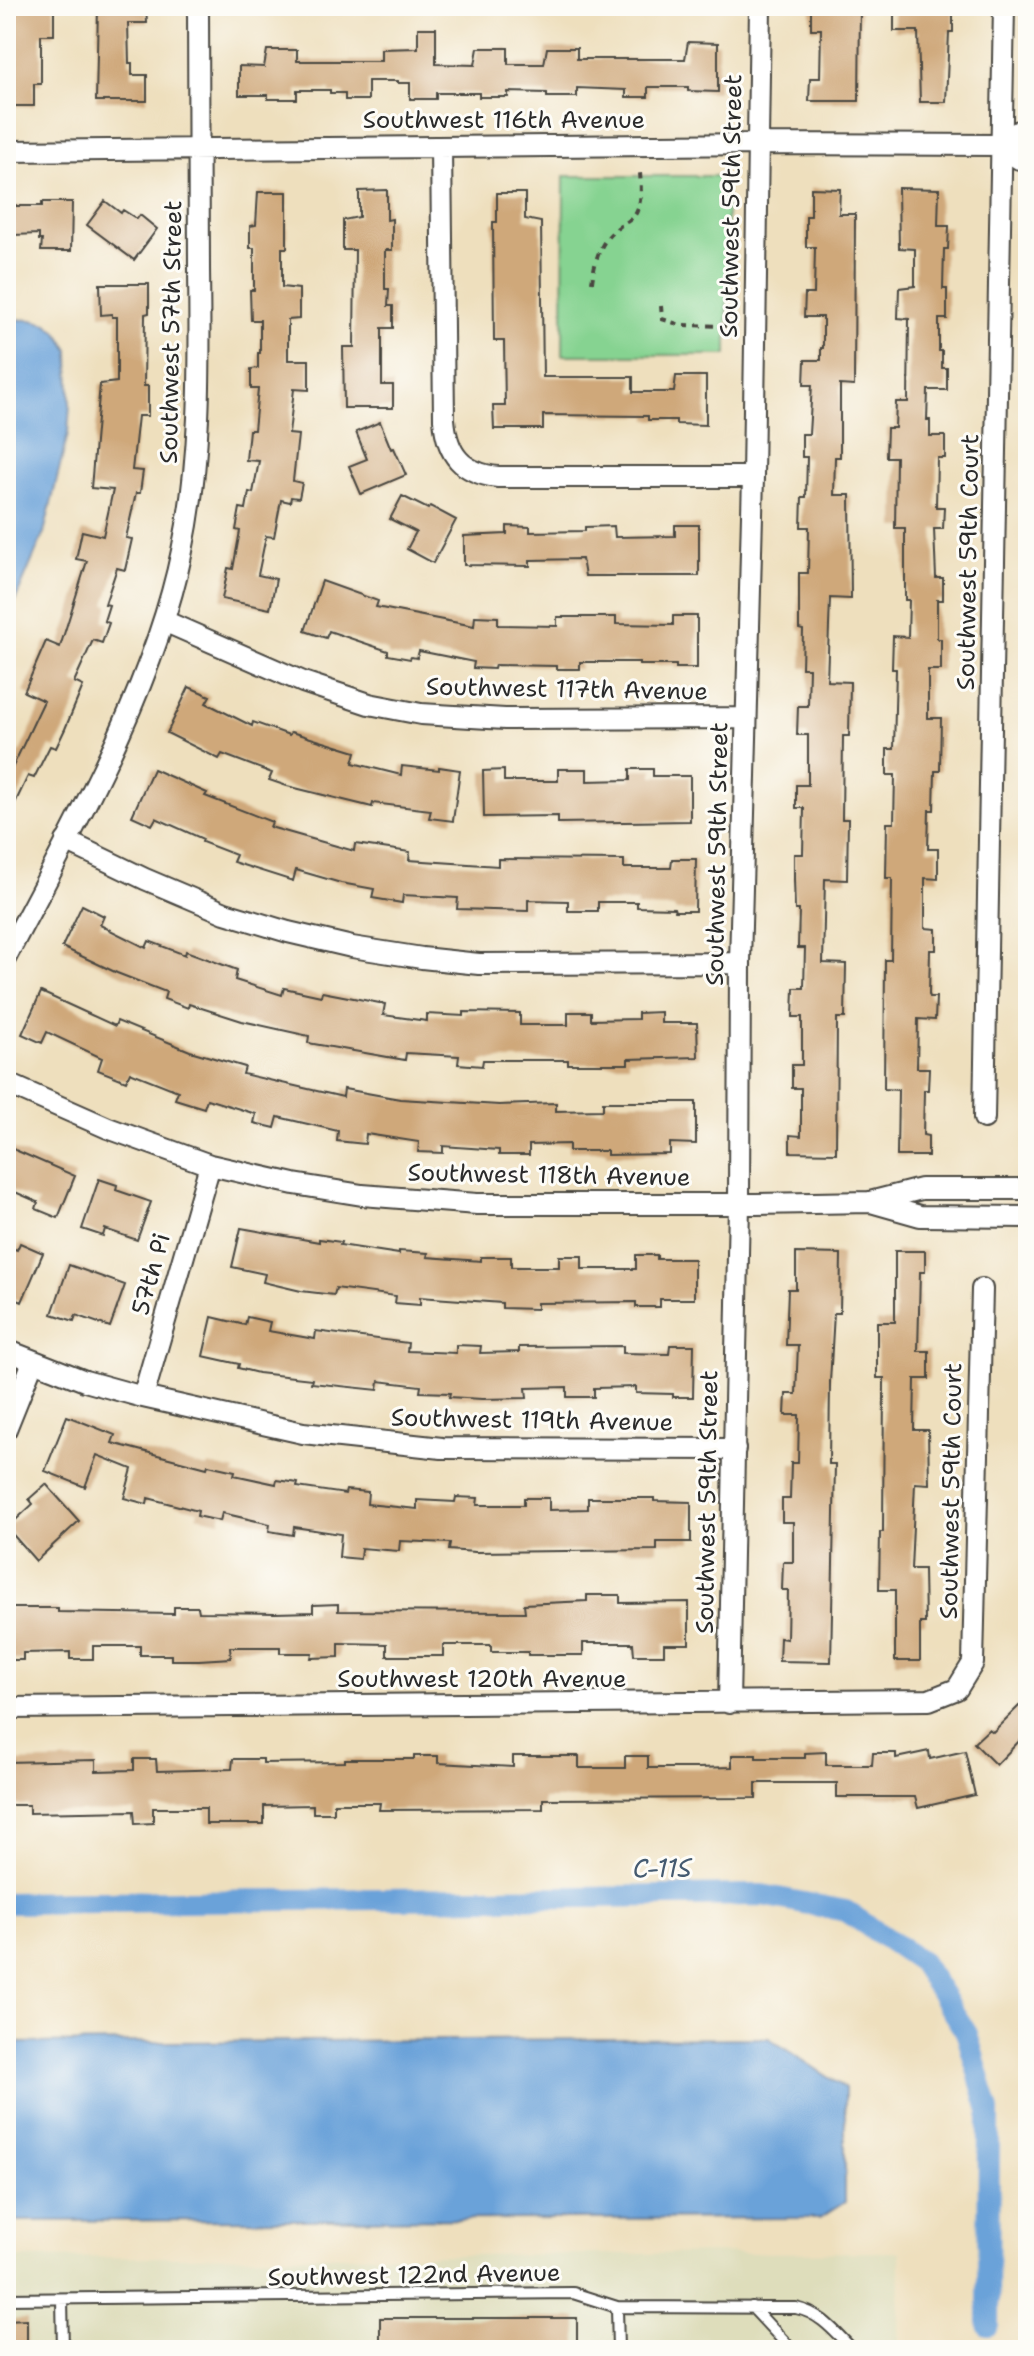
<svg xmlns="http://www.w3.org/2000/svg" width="1034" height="2356" font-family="'Shantell Sans',sans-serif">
  <rect width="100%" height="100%" fill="#fdfcf7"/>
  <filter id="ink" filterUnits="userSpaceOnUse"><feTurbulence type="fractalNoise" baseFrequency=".0125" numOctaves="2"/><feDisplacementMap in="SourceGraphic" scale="16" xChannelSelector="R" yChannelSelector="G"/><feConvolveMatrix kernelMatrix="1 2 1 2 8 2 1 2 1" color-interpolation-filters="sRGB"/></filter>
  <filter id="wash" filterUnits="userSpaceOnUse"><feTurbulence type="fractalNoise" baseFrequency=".006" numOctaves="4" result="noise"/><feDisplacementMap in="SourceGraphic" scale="32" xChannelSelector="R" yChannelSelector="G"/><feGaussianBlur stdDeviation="1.8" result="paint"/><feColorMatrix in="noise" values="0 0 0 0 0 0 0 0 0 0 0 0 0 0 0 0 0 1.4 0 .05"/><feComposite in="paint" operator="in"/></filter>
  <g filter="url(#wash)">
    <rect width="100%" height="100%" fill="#eedfbd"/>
    <path fill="#deddbb" d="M900 2252 899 2350H6V2258Z"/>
    <path fill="#86d391" stroke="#587f5e" stroke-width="2" d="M564 176H720L727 184V355H563Z"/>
    <path fill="#6ba2d9" stroke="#4b6682" stroke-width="2" d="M6 319 32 320 47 324 58 333 69 350 70 404 68 433 44 533 6 622Z
      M769 2038 845 2088V2202L820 2218 6 2221V2043Z"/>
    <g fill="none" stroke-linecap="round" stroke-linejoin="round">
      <path stroke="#6ba2d9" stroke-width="22" d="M6 1903 762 1895 846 1911 921 1962 967 2034 989 2111 988 2325"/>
    </g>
    <g id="blocks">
      <path fill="#cfa87a" d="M6 6H54V35H41V84H34V106H11V85L6 86Z
        M98 6H146L147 23H128L129 63H132V75H147V101H96Z
        M811 6H860L859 101H809L810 78H820L821 29H811Z
        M894 6H953V32H949L946 102H920L918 31H894Z
        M418 28H436V64L475 65 478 48H508V64H544L547 48H577V59H685L688 42 718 43V92L688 91V87H648V97H626V90L577 88V97H547V93L508 92V97H479V93H436V99H410V83H398V81H368V100H345V93H330V90H297V99H268V95H239V66L264 67 267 50H297V61H381V49L418 48Z
        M811 188 840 189 839 214H855L854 386 840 385V457H835L834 495H850L851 599 830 598 827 681 850 682 849 736H843L842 819H848L847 880 825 879 823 963 846 964 845 1018H837L836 1153 790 1152V1135L801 1136V1088H792V1065H802V1017H793L794 988H804L805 948H798L799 910H795L794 879V854H803L804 808H796V785H808V735H797L798 706H808L809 668H802L803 630 799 629V573H808L809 527H801L802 497H806L807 457H802V434H809L812 385H804L805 360H821V348H823V317H804L805 294H814L815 247H806V216H811Z
        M898 188 939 189 938 226H949L948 249H944L943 289H947V319H939V351H942V368H947V390H928L927 420H930V436H945V458H937L936 507H944L943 529H934L936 578H943V600H937V639H941V670H928V718H941L940 771H935L934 810H929L928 849H938V879L925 878V928L936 929V950H930L929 994 930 997H936L935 1020 918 1019 917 1068H929L928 1090H924L923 1135 928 1136V1156H897L898 1090 884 1089 885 960H891L892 878H886L887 823H894L895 775H887V749H894L896 669H892L893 636 908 637 909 600H905V528H895L896 457H886L887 428H895L896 402H908L909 319 898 318 899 288 915 286V249L899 248Z
        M387 190V220L392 219V250H385V289H389L388 306H393V328H382V385H393V408H344L343 347H354L355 250H343V220L359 217V191Z
        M258 192H287V248H282V287L299 289V319L288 320V360H309V390L294 389 289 434 298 435 293 481 302 483 299 498 291 497 290 502 281 500 274 537 266 536 258 575 276 579 270 609 222 599 228 568 233 569 240 531 236 530 240 508 246 509 249 492 253 493 259 461 246 460 249 430H254L258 389H251V369L258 368V353H260V320H251L250 290H254V248H250V226L256 225Z
        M497 193H525V219L541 222 543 377H633V392H674L676 376H706V425L676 424V420H648V416L543 415V429H494L493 406H505L504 341H494L493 222H497Z
        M105 201 121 213 123 210 137 219 140 215 157 229 134 260 87 225Z
        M42 202H72L71 251H41L42 240H39V234L13 235V206H42Z
        M100 284H149V313L145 314 144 386H148V416H138L132 470 143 471 140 493H136L126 538 132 539 125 570 117 568 105 604 109 605 104 621 109 623 102 643 93 640 74 682 83 686 65 729 56 748 50 746 34 778 28 776 6 822V781L44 701 24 692 46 641 60 647 87 561 76 559 82 531 103 536 113 490 91 488 100 384 117 382V317H112V314L101 315Z
        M380 422 391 449 394 448 406 475 361 494 349 466 367 459 356 432Z
        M402 496 428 509 430 506 456 520 433 563 407 549 416 532 390 519Z
        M675 525H699V576H585L582 559 530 560V566L464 565V536L507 534V526L530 527V532L585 531V527L614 526 615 537 675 536Z
        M322 581 378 601 376 607 474 626 475 616 498 617V625L557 626V617H616V624L673 625V616H697V668H676V665H639V662H580V669H557V666L495 665 494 669 473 668 474 662 419 651 417 658 411 657 410 659 388 655V651L329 631 326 638 305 631Z
        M189 687 210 696 206 703 252 726 253 722 289 735 291 732 356 752 353 763 401 775 402 766 439 770V767L460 770 453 821 429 818 431 810 373 803 372 807 287 786 269 780 272 773 222 754 219 759 167 733Z
        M153 769 207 793 205 796 272 822 270 827 354 851 355 844 410 852 409 860 498 866V859L624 860V868H671L672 859H696L695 911H675L674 908 637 907V902H598V911H568V901L528 900V911L457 909 458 898 403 895 402 903 372 898 374 889 341 883 296 870 293 881 233 862 236 855 202 842 203 839 156 818 152 825 132 816Z
        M558 769H587V781L630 780V769H653V776H690V821L558 823V816L484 817 483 771 504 770V781H558Z
        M82 905 104 916 100 925 146 948 149 941 185 955 186 951 237 970 235 980 282 995 284 988 321 996 322 992 385 1004 383 1015 427 1021V1014L464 1016V1012L520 1013V1025H568V1012H591V1020L638 1019V1013L661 1012V1023H697L698 1057 628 1059V1064H568V1060H483L482 1066 458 1064 459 1056 406 1053 405 1060 308 1043 309 1036 242 1021 189 1004 188 1008 164 999 166 992 117 973 62 947Z
        M41 992 115 1026 117 1021 190 1051 245 1067 243 1074 343 1097 344 1089 400 1099 499 1105 556 1103V1111L603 1110V1102H696V1144L670 1143V1154L607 1155V1151H569V1144L529 1145V1155H499V1150L443 1146V1153L418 1152 419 1142 366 1134 365 1144 337 1141 338 1131 278 1117 275 1128 254 1123 256 1114 207 1099 204 1108 175 1099 178 1091 130 1072 126 1081 98 1070 102 1058 47 1032 42 1043 22 1034Z
        M6 1146 75 1176 58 1218 36 1209 38 1202 6 1188Z
        M99 1179 117 1185 116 1190 151 1202 137 1240 105 1229 103 1236 82 1229Z
        M241 1228 319 1242V1239L341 1242 340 1245 399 1254V1251L428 1253 427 1257 481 1261V1257H511V1267H559V1256H582V1269H636V1255H657V1259H694V1299H660V1307H636V1302L537 1303V1309L502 1308V1303L420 1297V1305L395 1303 396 1296 336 1288 334 1295 301 1291 263 1282 265 1274 232 1267Z
        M20 1243 43 1253 22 1302 6 1295V1246L17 1250Z
        M895 1251H925V1272H920L918 1351H929V1379H915L914 1430H928L929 1484 915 1483 911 1569H924L925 1623H920V1661H895V1590H879L880 1532H883L884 1378H877V1322H895Z
        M796 1253 841 1254 840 1313H834L830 1382 829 1464H835L831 1662 779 1661 780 1638 787 1639 788 1590H782L783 1562H793V1522H782V1499H790L791 1463H798L799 1415H785L786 1394H796L798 1345H786L788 1289H796Z
        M69 1265 125 1285 110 1327 76 1315 74 1321 52 1314Z
        M212 1317 245 1325 247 1317 270 1322 268 1331 315 1339 316 1331 408 1343 407 1351 456 1353V1345L481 1346 480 1353 519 1352V1347L623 1346V1353L669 1354 670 1345H694L693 1397H673V1394L636 1393V1387L594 1388V1397H567V1387L526 1388 527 1398 482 1399 449 1397 450 1393 420 1392 421 1386 379 1381 378 1390 311 1383 312 1379 258 1373 238 1368 239 1364 203 1356Z
        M67 1416 115 1435 112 1443 207 1468 208 1465 235 1471 234 1475 276 1484 277 1480 298 1483 297 1487 345 1494 346 1490 368 1492 367 1504 417 1509V1500L455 1502 456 1497 478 1498 477 1505H524V1498H549V1510L588 1509V1498H654V1501L691 1502V1542H657V1550L475 1552 449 1550 450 1543 400 1541 399 1551 361 1548 360 1559 339 1557 341 1534 294 1527 293 1535 269 1531 270 1524 222 1513 220 1521 197 1516 198 1511 148 1498 147 1504 124 1498 132 1469 97 1455 85 1487 45 1471Z
        M46 1484 79 1521 36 1561 7 1528 33 1504 29 1499Z
        M587 1595H620V1603L689 1602V1644H664V1655H634L633 1643H583V1655H528V1652H491V1645H443V1656H387V1644L339 1643V1657L311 1658 312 1653H280V1647H230L231 1658 199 1660H171V1655H140V1646H93V1659H70V1652L23 1653V1660H6V1608H58V1612L174 1614V1607H198L199 1612 275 1613 313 1612V1605L338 1604V1611L525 1612 524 1604 587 1601Z
        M1020 1705 1028 1713V1732L996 1765 974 1743 989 1729 993 1732Z
        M929 1751 930 1759 965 1751 975 1795 918 1808 915 1797H837V1783H756V1798L543 1799V1809L379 1810 380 1803H334V1813H313V1805L264 1806V1824H206V1808H153V1823L135 1824 134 1811 29 1813V1805H6V1762L96 1760V1771L134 1770V1759H156L157 1771 232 1769 233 1759H263V1763L345 1762V1759H414V1756H438V1763L513 1767V1756H579V1768H625V1756H648V1768H697L732 1767V1755H756V1758H805V1753L826 1752V1765H872L873 1753H896V1758Z
        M380 2318H577V2345H573V2350H385V2346H380Z
        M27 2319V2346H23V2350H6V2320Z"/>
    </g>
  </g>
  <g filter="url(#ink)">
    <use href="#blocks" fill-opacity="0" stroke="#484641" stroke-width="2"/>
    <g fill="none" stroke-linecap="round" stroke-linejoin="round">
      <defs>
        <path id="lane" d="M6 2299 573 2293 617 2307 796 2308C821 2313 835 2332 853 2350
          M62 2299 63 2350
          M617 2307 618 2350
          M752 2307 792 2350"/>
        <path id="street" d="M1002 145 1019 131H1028
          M441 147 444 419C447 455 462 473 498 477H753
          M6 151 759 144 1002 145 1019 159H1028
          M164 621 303 682 369 704 421 714 505 719 746 718
          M66 841 145 879 225 913 288 932 352 947 422 958 479 964 740 963
          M6 957C71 833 154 688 182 551 202 457 200 363 199 267 199 180 198 93 198 6
          M6 1083 108 1128 210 1165 294 1184 362 1195 477 1204H755L870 1202 921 1189H1028
          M984 1118 1004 6
          M874 1203 920 1216 1028 1217
          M6 1350 85 1381 143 1397 303 1433 442 1448 735 1449
          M143 1397 210 1165
          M6 1429 33 1362
          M729 1703 739 1204 740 963 753 477 760 6
          M6 1708 929 1700 957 1689 973 1663 982 1289"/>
      </defs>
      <use href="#lane" stroke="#484641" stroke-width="14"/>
      <use href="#street" stroke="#484641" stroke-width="24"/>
      <path stroke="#484641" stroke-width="4" stroke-dasharray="6 6" stroke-linecap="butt" d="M592 282C595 260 600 240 619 227 626 222 634 219 637 211 642 199 641 186 640 173
        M661 306 662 319 681 325 729 326"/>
      <use href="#lane" stroke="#fff" stroke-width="10"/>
      <use href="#street" stroke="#fff" stroke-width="20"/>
    </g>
  </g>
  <g text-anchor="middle" stroke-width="6" stroke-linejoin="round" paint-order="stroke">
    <g font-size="24" fill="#2b2b2b" stroke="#fdfcf7">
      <text x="504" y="128">Southwest 116th Avenue</text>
      <text transform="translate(731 206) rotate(-89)" y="8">Southwest 59th Street</text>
      <text transform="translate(171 332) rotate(-89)" y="8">Southwest 57th Street</text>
      <text transform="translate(968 562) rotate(-89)" y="8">Southwest 59th Court</text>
      <text transform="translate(567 689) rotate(1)" y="8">Southwest 117th Avenue</text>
      <text transform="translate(717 854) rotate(-89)" y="8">Southwest 59th Street</text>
      <text transform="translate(549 1175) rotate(1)" y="8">Southwest 118th Avenue</text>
      <text transform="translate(151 1274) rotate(-74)" y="8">57th Pi</text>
      <text transform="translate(532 1420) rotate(1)" y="8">Southwest 119th Avenue</text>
      <text transform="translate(951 1491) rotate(-89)" y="8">Southwest 59th Court</text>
      <text transform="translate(707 1502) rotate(-89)" y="8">Southwest 59th Street</text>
      <text x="482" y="1687">Southwest 120th Avenue</text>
      <text transform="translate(414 2275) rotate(-1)" y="8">Southwest 122nd Avenue</text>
    </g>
    <g font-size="26" font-style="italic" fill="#455b71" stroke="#fdfcf7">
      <text transform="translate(662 1868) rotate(-1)" y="9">C-11S</text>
    </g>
  </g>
  <rect width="1034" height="2356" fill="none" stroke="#fdfcf7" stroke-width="32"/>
</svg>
